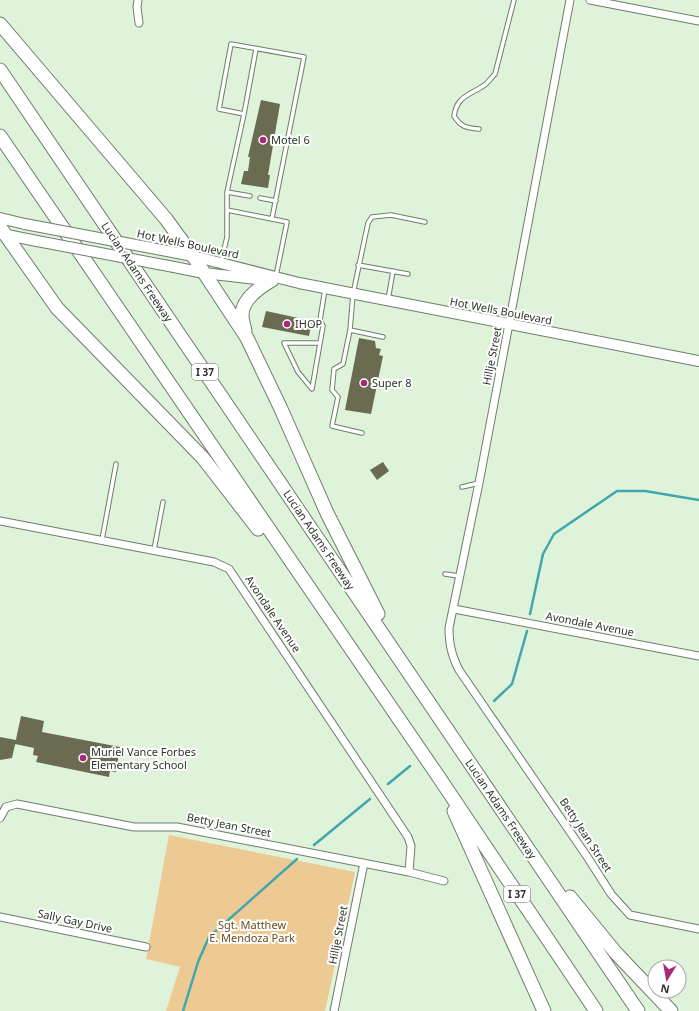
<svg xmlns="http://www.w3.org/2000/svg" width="699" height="1011" font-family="'Noto Sans',sans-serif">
  <rect width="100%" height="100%" fill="#dff3db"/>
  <path fill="#edca93" d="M169 835 355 872 325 1011H166L180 967 146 959Z"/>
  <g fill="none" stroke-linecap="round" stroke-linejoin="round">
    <path stroke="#41a6ad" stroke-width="2.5" d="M530 614 543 554 554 534 617 491H645L699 500
      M494 701 512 684 527 631
      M388 784 410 766
      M314 845 370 799
      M183 1011 198 962 209 937 297 859"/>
  </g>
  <path fill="#6a6b51" d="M261 100 280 104 268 175H270L268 188 241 184 244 171H248L250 157H248Z
    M266 311 312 321 309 336 262 327Z
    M359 338 375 341 376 348 381 349 379 355 383 356 371 414 345 410Z
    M383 462 389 471 377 480 370 470Z
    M21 716 44 721 42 732 120 747 116 772 110 771 109 777 36 762 38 756 33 755 34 748 15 744Z
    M0 737 16 740 12 758 0 760Z"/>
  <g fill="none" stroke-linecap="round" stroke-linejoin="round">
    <defs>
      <path id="lane" d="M244 114 256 49
        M479 129C466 128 461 127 454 116 457 95 471 95 486 84 489 81 492 77 495 74L514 0
        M227 192 250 196
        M260 198 276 201
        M227 210V192L244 114 219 109 231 44 304 57 272 218
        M221 262 227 237V210L287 222 276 276
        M358 265 408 274
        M388 300 393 271
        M350 330 383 337
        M320 343H284L298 372 312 389 323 326 320 320 325 289
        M362 433 332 426 338 397 332 390 334 369 343 364 350 330 353 294 368 223 372 217 391 215 425 222
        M462 487 479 483
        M102 540 116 464
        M154 550 163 502
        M445 574 459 576"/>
      <path id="street" d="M138 0 137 7 139 23
        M570 0 479 483 449 628C449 645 452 656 459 670L588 858 611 894 630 915 699 929
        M590 0 699 21
        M0 521 214 562 229 569 408 837 411 846 409 872
        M454 609 699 656
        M0 818 6 807 17 804 134 827H177L409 872 444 881
        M0 917 146 947
        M334 1011 364 863"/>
      <path id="secondary" d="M0 218 25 224
        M2 234 37 241
        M162 250 193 256 299 283 699 361
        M174 267 204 273 265 280"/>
      <path id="highway" d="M0 24 166 219 193 256 247 338 281 409 327 513 378 614
        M0 70 638 1011
        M0 136 438 776 596 1011
        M0 227 57 308 203 458 258 529
        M245 331C244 326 242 320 242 315 242 299 260 287 272 280
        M454 811 544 1011
        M570 897 616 953 671 1011"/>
    </defs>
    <use href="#lane" stroke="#6c7e69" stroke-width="5.5"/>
    <use href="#street" stroke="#6c7e69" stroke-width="9"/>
    <use href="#secondary" stroke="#6c7e69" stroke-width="12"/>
    <use href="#highway" stroke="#6c7e69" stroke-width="15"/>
    <use href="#lane" stroke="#fff" stroke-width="3.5"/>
    <use href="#street" stroke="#fff" stroke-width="7"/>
    <use href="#secondary" stroke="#fff" stroke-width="10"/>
    <use href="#highway" stroke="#fff" stroke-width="13"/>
    <defs>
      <path id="secondary-bridge" d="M25 224 162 250
        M37 241 174 267"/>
    </defs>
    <use href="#secondary-bridge" stroke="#6c7e69" stroke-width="12" stroke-linecap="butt"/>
    <use href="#secondary-bridge" stroke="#fff" stroke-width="10"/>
  </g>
  <g fill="#a72879" stroke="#fff" stroke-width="1.5">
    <circle cx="263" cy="140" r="4"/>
    <circle cx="287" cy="324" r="4"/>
    <circle cx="364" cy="383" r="4"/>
    <circle cx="83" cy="758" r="4"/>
  </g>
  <g text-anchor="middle" stroke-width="4" stroke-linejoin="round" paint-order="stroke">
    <g fill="#fff" stroke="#6b706a" stroke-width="1">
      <rect x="192" y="364" width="26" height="16" rx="3"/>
      <rect x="504" y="886" width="26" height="16" rx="3"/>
    </g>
    <g font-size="10" font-weight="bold" fill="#2c332a">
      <text x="205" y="376">I 37</text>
      <text x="517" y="898">I 37</text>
    </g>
    <g font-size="11" fill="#2c332a" stroke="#fff" text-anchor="start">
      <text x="271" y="144">Motel 6</text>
      <text x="295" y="328">IHOP</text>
      <text x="372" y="387">Super 8</text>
      <text x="91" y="756">Muriel Vance Forbes<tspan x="91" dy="13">Elementary School</tspan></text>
    </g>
    <g font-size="11" fill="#2c332a" stroke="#fff">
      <text transform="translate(188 244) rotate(12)" y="4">Hot Wells Boulevard</text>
      <text transform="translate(137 272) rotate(56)" y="4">Lucian Adams Freeway</text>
      <text transform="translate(501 311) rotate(11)" y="4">Hot Wells Boulevard</text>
      <text transform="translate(492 356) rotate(-79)" y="4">Hillje Street</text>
      <text transform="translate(319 540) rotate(56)" y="4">Lucian Adams Freeway</text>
      <text transform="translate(273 614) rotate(56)" y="4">Avondale Avenue</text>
      <text transform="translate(590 624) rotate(11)" y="4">Avondale Avenue</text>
      <text transform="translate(501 809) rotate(56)" y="4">Lucian Adams Freeway</text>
      <text transform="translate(229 825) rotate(11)" y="4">Betty Jean Street</text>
      <text transform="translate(586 835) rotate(57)" y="4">Betty Jean Street</text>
      <text transform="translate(75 921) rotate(12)" y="4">Sally Gay Drive</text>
      <text transform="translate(338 935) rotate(-79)" y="4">Hillje Street</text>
    </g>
    <g font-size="11" fill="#674c1c" stroke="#fff">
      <text x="252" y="929">Sgt. Matthew<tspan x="252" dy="13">E. Mendoza Park</tspan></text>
    </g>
  </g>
  <g transform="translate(667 979) rotate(191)"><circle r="19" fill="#ffffff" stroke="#abadaa"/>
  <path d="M0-3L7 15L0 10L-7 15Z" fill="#a72879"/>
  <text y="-6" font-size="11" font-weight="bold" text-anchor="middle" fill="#2c332a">N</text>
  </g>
</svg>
